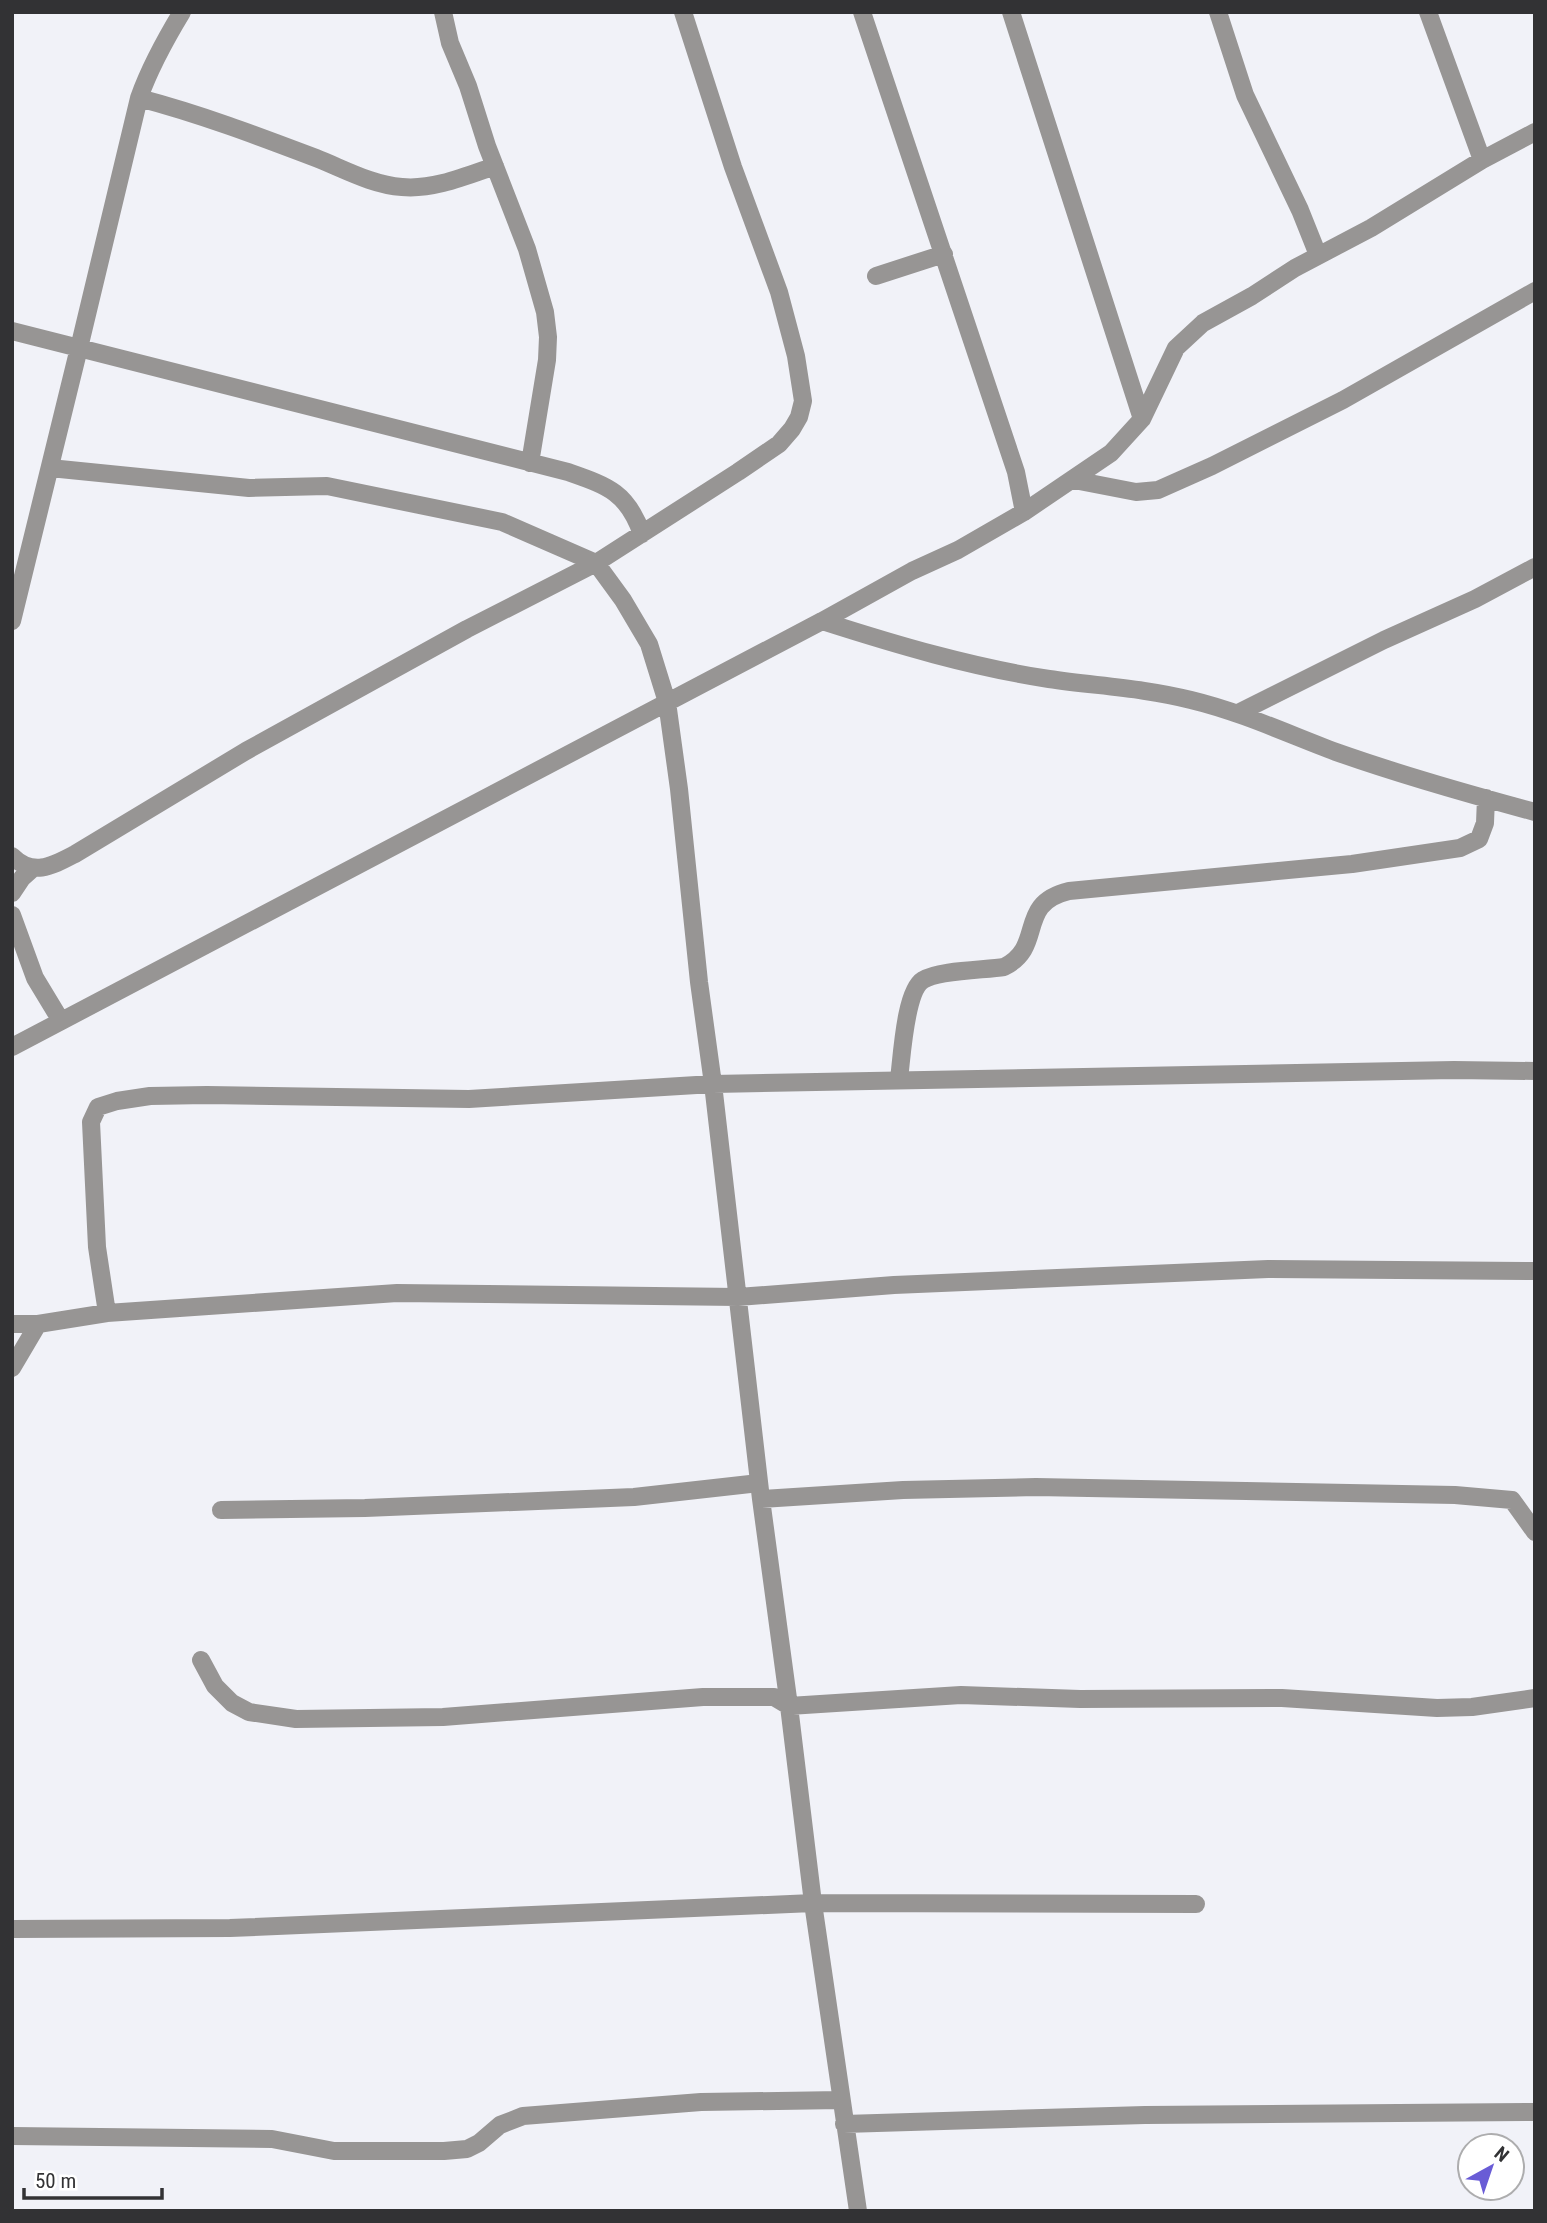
<svg xmlns="http://www.w3.org/2000/svg" width="1547" height="2223" font-family="'Roboto Condensed',sans-serif">
  <rect width="100%" height="100%" fill="#f1f2f8"/>
  <g fill="none" stroke-linecap="round" stroke-linejoin="round">
    <path stroke="#979594" stroke-width="18" d="M182 12C165 40 150 67 139 98L79 348 568 472C608 486 627 492 642 534
      M443 12 450 43 468 86 487 146 527 249 545 312 548 337 547 360 530 463
      M862 12 1016 472 1024 512
      M1011 12 1142 419
      M1218 12 1245 95 1300 210 1318 255
      M1428 12 1482 160
      M139 98C200 114 258 136 316 158 344 169 372 185 402 187 433 190 466 176 495 166
      M876 276 944 254
      M12 331 79 348 12 621
      M50 468 249 488 327 486 502 522 596 563 623 600 649 644 667 702 679 789 699 982 713 1084 761 1499 789 1706 813 1903 858 2211
      M1074 480 1136 492 1158 490 1212 466 1343 400 1535 291
      M822 621C897 645 971 667 1049 679 1096 686 1144 688 1191 700 1241 712 1288 734 1336 752 1401 775 1468 794 1535 812
      M1238 713 1384 640 1475 599 1535 567
      M12 856C33 877 52 866 75 854L246 751 467 629 596 563 738 472 779 444 792 429 799 417 803 401 796 356 779 292 733 167 683 12
      M12 893 22 878 32 869
      M12 915 35 978 61 1021
      M12 1047 822 621 912 571 958 550 1024 512 1111 453 1142 419 1176 348 1203 323 1252 296 1295 268 1371 228 1482 160 1535 132
      M899 1079C902 1057 905 991 923 980 938 970 985 970 1004 967 1046 946 1015 904 1069 891L1352 864 1460 848 1479 839 1485 823 1486 798
      M107 1313 397 1293 738 1297 894 1285 1268 1269 1535 1271
      M12 1324H38
      M12 1368 38 1324 107 1313 97 1247 91 1122 98 1107 117 1101 150 1096 207 1095 469 1099 713 1084 1454 1070 1535 1071
      M761 1499 903 1490 1036 1487 1455 1495 1512 1500 1535 1532
      M221 1510 365 1508 634 1497 759 1483
      M201 1660 215 1686 232 1703 249 1712 296 1719 443 1717 703 1697H774L789 1706 961 1695 1080 1699 1282 1698 1437 1708 1472 1707 1535 1698
      M12 1929 230 1928 813 1903 1196 1904
      M844 2124 1145 2115 1535 2112
      M12 2136 272 2139 334 2151H444L467 2149 479 2143 500 2125 523 2116 701 2102 841 2100"/>
  </g>
  <rect width="1547" height="2223" fill="none" stroke="#323234" stroke-width="28"/>
  <g transform="translate(1491 2167) rotate(40)"><circle r="33" fill="#ffffff" stroke="#adadae" stroke-width="2"/>
  <path d="M0-5L12 26L0 18L-12 26Z" fill="#695cd6"/>
  <text y="-10" font-size="19" font-weight="bold" text-anchor="middle" fill="#323234">N</text>
  </g>
  <path d="M24 2188v10h138v-10" fill="none" stroke="#323234" stroke-width="3.5"/>
  <text x="35" y="2188" font-size="21" fill="#323234" stroke="#ffffff" stroke-width="5" paint-order="stroke">50 m</text>
</svg>
